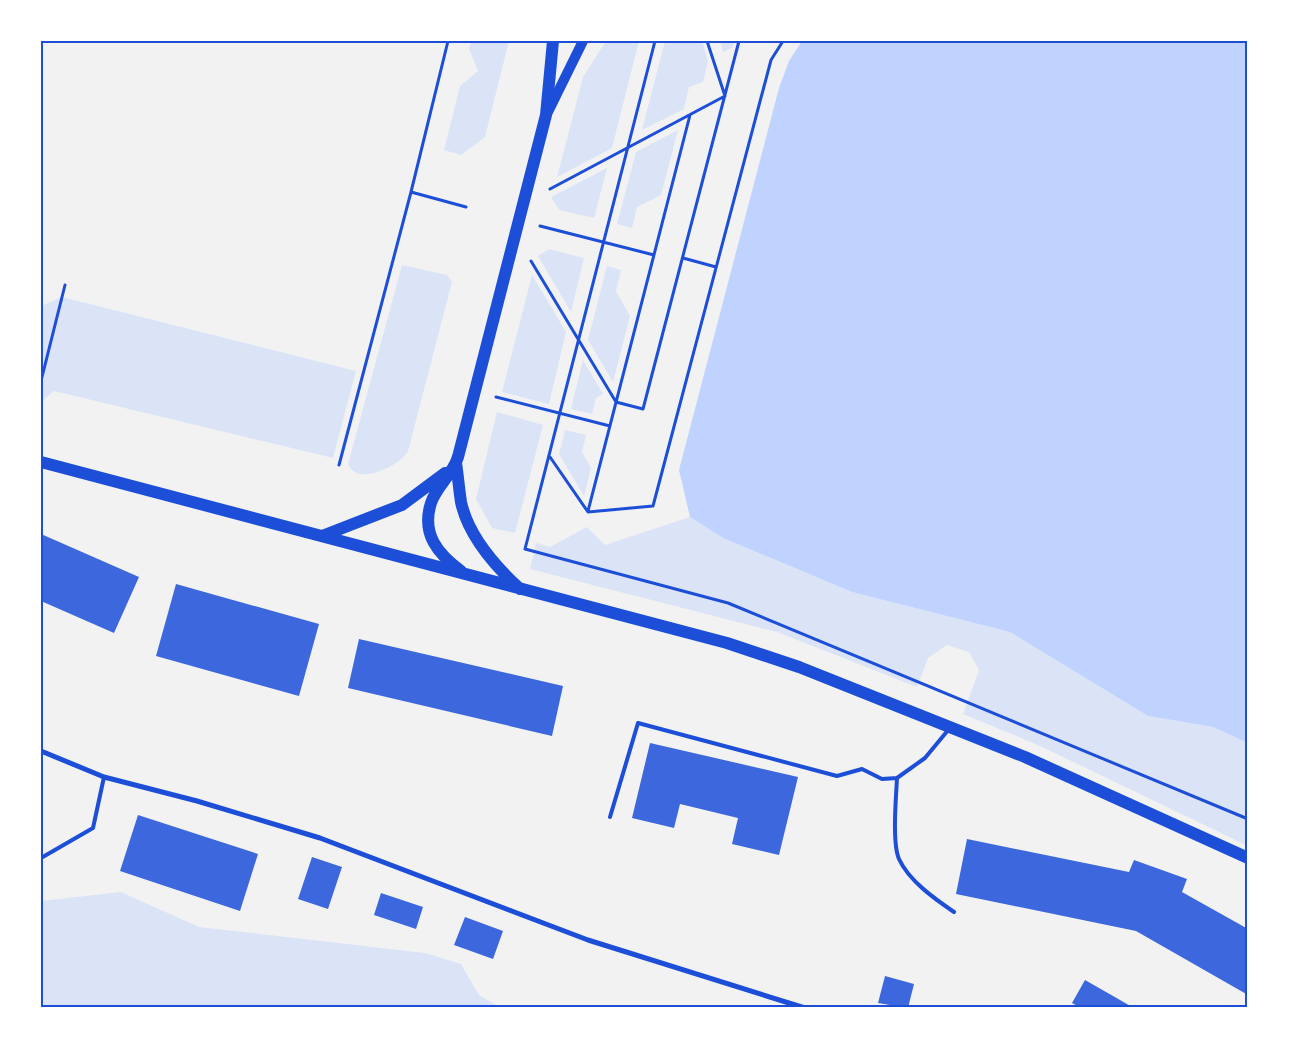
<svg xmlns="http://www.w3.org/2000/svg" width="1289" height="1049" font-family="Rubik,sans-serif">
  <rect width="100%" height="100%" fill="#f2f2f2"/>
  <path fill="#dbe4f7" d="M471 41H509L485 137 461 155 444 150 460 86 478 71 469 49Z
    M606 41H639L612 148 557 177 583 77Z
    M665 41H702L708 61 703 82 689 87 684 109 642 130Z
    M720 41H735L732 48 723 52Z
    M678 130 661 195 637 207 632 228 617 224 636 152Z
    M607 168 594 218 559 210 551 197Z
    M549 249 584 258 571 312 538 256Z
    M402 265 447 275 452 282 408 451C400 466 357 487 348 464Z
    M607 266 621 270 616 291 630 316 613 382 588 340Z
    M532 275 566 332 549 404 502 392Z
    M62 297 356 371 333 458 54 391 41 402V306Z
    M583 360 603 394 596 398 592 414 571 409Z
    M497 412 543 425 515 533 492 528 476 499Z
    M565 430 586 435 582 452 591 468 584 496 559 454Z
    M690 517 723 538 852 592 1010 632 1148 716 1213 727 1248 743V846L1040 746 963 714 979 670 969 652 947 645 928 658 917 687 777 632 530 569 536 543 550 547 587 527 605 545Z
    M121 892 199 927 425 953 461 964 479 995 501 1008H41V901Z"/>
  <path fill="#bfd3fe" d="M802 41H1248V743L1213 727 1148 716 1010 632 852 592 723 538 690 517 679 470 779 88 789 61Z"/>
  <path fill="#3d67dc" d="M41 534 139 577 114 633 41 601Z
    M176 584 319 624 299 696 156 656Z
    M359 639 563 686 552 736 348 688Z
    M650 743 798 777 779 855 732 844 738 818 680 804 674 828 632 818Z
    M138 815 258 854 240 911 120 871Z
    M967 839 1129 872 1134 860 1187 879 1182 892 1248 929V995L1136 931 956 894Z
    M312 857 342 867 328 909 298 899Z
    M381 893 423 907 416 929 374 915Z
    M465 917 503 931 493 959 454 945Z
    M885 976 914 984 908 1008 878 1003Z
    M1085 980 1134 1008H1081L1072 1003Z"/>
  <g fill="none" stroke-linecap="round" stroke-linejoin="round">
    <path stroke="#1d4ed8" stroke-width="3" d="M655 41 525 549 728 603 1248 819
      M550 189 725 96 707 41
      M411 192 466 207
      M540 226 654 255
      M683 258 716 267
      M531 261 616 402 643 409 739 41
      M41 381 65 285
      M496 397 610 426
      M550 457 588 512 653 506 771 60 783 41
      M339 465 411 192 448 41
      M588 511 690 115"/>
    <path stroke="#1d4ed8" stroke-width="4" d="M949 729 925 758 897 778C896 798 892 843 899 859 909 881 935 899 954 912
      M610 817 638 723 837 776 862 769 882 779 897 778
      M41 858 93 828 104 777"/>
    <path stroke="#1d4ed8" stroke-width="5" d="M41 751 104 777 197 801 320 838 588 940 805 1008"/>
    <path stroke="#1d4ed8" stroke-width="10" d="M548 112 583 41"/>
    <path stroke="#1d4ed8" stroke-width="12" d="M41 462 727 643 799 667 1025 757 1248 858
      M456 463C458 476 459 489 461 502 468 535 496 567 520 589
      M322 536 402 505 445 473
      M461 571C438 554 421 534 431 503 436 487 453 474 458 457L546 115 553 41"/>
  </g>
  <rect width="1289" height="1049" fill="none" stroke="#ffffff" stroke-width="85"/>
  <rect x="42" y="42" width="1204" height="964" fill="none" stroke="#1d4ed8" stroke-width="2"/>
</svg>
